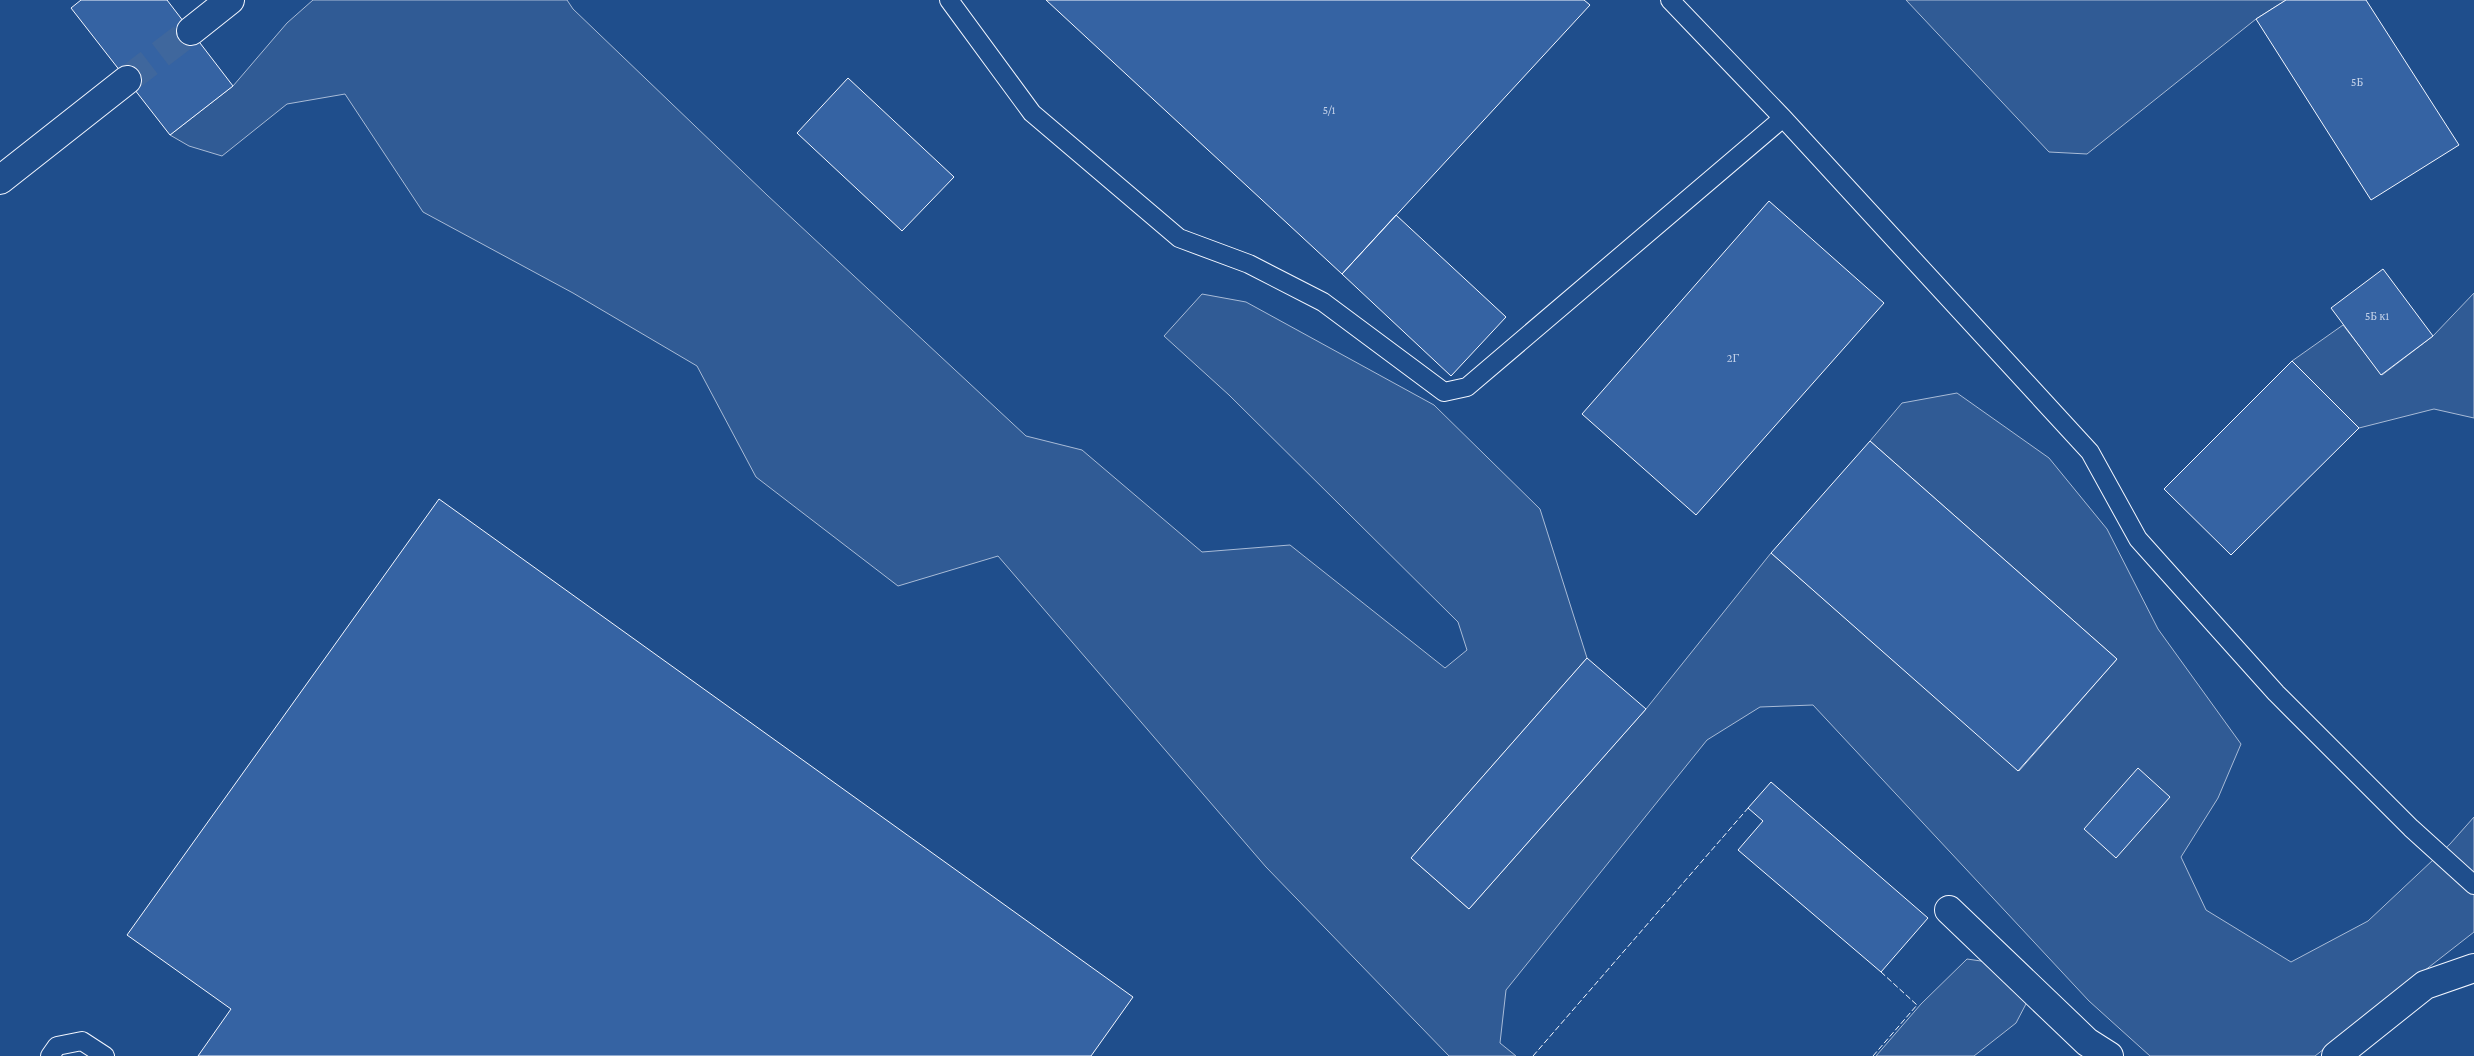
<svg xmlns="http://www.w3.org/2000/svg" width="2474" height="1056" font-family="'Crimson Pro',serif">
  <rect width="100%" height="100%" fill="#1f4e8c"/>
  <path fill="#305b95" stroke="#a8bbd7" d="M313 0H567L573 9 767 195 1026 436 1082 450 1202 552 1290 545 1445 668 1467 650 1458 622 1229 395 1164 336 1202 294 1246 302 1434 405 1540 509 1587 658 1411 858 1469 909 1646 709 1771 553 2019 771 2117 659 1870 441 1902 403 1957 393 2049 458 2107 529 2158 629 2241 744 2218 798 2181 857 2206 910 2291 962 2368 921 2450 844 2474 817V932L2315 1056H2150L2089 1001 1813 705 1760 707 1707 740 1506 990 1500 1043 1516 1056H1449L1266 867 998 556 898 586 756 477 697 366 573 293 423 212 345 94 287 104 222 156 189 146 170 135 233 86 287 23Z
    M1906 0H2286L2256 19 2087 154 2049 152Z
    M2474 293V418L2434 409 2359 428 2292 361 2343 325 2382 375 2433 336Z
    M1967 959 1995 963 2027 1002 2016 1023 1974 1056H1876L1921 1004Z"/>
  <path fill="#3563a3" stroke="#f2f6ff" d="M81 0H167L233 86 170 135 71 8Z
    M1046 0H1584L1590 5 1342 274Z
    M2286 0H2366L2459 145 2371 200 2256 19Z
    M848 78 954 177 902 231 797 133Z
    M1769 201 1884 303 1696 515 1582 414Z
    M1396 215 1506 317 1451 376 1342 274Z
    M2383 269 2433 336 2381 375 2331 308Z
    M2292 361 2359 428 2231 555 2164 489Z
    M1870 441 2117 659 2018 771 1771 553Z
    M439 499 1133 997 1091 1056H198L231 1009 127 935Z
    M1587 658 1646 709 1469 909 1411 858Z
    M2138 768 2170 797 2116 858 2084 829Z
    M1771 782 1928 918 1881 972 1738 850 1763 821 1748 808Z"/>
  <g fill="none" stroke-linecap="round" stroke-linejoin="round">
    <path stroke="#3f679d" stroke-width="28" stroke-dasharray="28 14" stroke-linecap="butt" d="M127 80 191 31"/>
    <defs>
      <path id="service" d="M949 0 1032 113 1179 238 1249 264 1323 302 1444 392 1467 387 1783 118
        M1670 0 1783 118 2090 452 2138 539 2276 693 2411 828 2474 885
        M50 1056 57 1046 82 1041 105 1056"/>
      <path id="minor" d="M191 31 230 0
        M0 180 127 80
        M1949 910 2087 1042 2109 1056
        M2336 1056 2425 985 2474 968"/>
    </defs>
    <use href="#service" stroke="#f2f6ff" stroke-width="20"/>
    <use href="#minor" stroke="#f2f6ff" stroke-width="30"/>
    <use href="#service" stroke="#1f4e8c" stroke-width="18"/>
    <use href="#minor" stroke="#1f4e8c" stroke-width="28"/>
    <path stroke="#f2f6ff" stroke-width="1" stroke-dasharray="6 2.5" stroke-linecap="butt" d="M1533 1056 1749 807
      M1873 1056 1917 1005 1881 972 1883 970"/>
  </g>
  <g text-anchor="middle" stroke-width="4" stroke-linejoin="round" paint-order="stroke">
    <g font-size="12" fill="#c3d1e8">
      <text x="2357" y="86">5Б</text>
      <text x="1329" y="114">5/1</text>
      <text x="2377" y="320">5Б к1</text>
      <text x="1733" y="362">2Г</text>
    </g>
  </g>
</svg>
